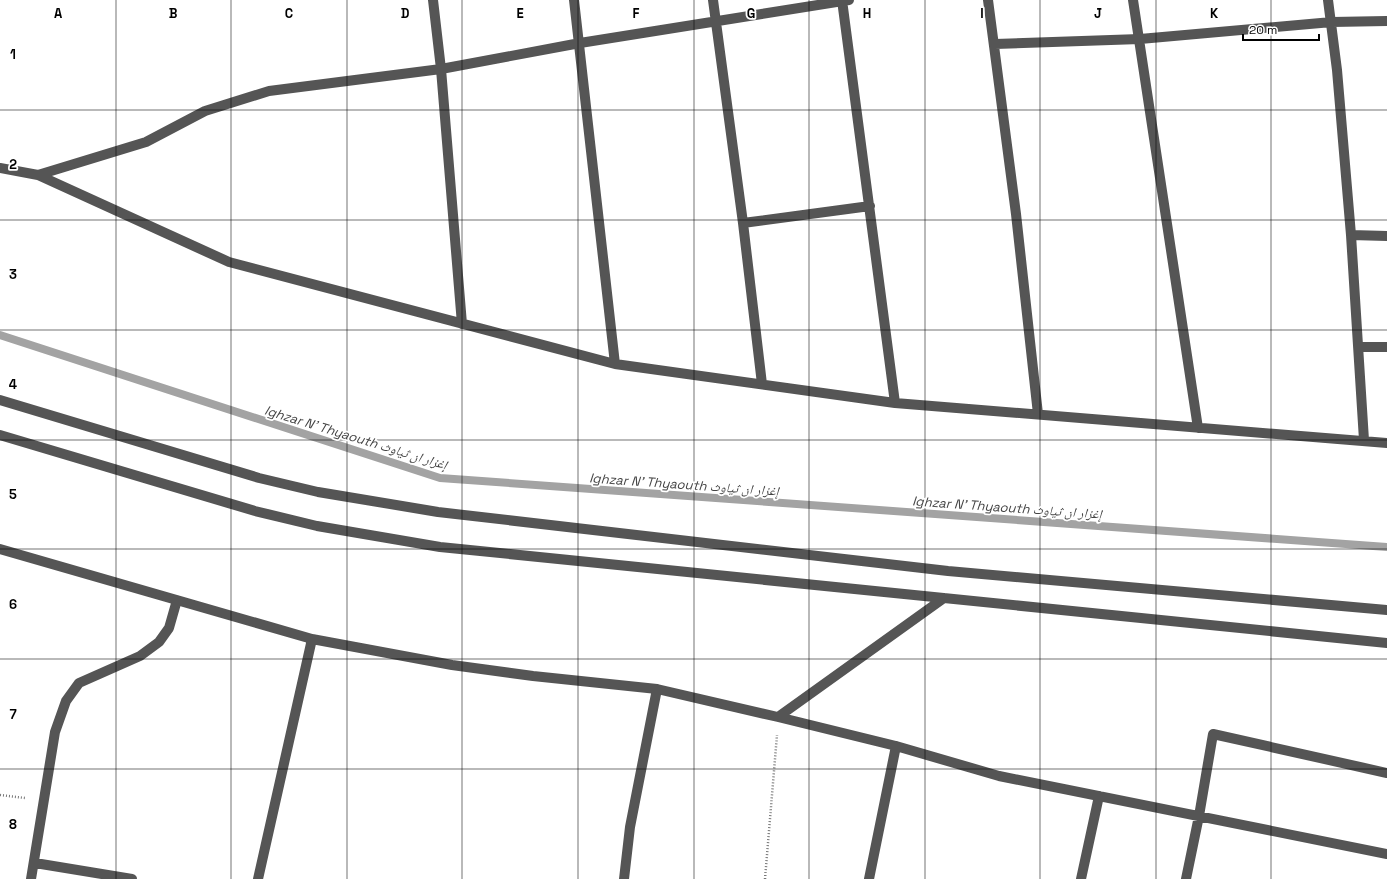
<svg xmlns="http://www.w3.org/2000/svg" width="1387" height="879" font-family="'Space Grotesk','Noto Naskh Arabic',sans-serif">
  <rect width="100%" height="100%" fill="#fff"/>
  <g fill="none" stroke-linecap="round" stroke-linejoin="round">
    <path stroke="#a3a3a3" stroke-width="8" d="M0 335 440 478 1387 547"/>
    <path stroke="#777" stroke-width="2.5" stroke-dasharray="1 2" stroke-linecap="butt" d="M0 795 25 798
      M765 879 777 735"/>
    <path stroke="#555" stroke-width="10" d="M433 0 441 69 462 324
      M574 0 615 364
      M713 0 743 223 762 384
      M842 0 895 403
      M988 0 1016 214 1038 414
      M1133 0 1198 428
      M1328 0 1337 70 1351 235 1364 440
      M995 44 1140 39 1332 22 1387 21
      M0 168 38 175 229 262 615 364 895 403 1387 443
      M38 175 146 142 205 111 269 91 441 69 580 43 849 0
      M743 223 870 206
      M1351 235 1387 236
      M1359 347H1387
      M0 400 259 478 318 492 438 512 948 571 1387 610
      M0 435 255 511 317 526 440 547 1387 643
      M0 549 312 639 452 665 533 676 657 689 778 717 944 598
      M778 717 896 746 999 776 1387 854
      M35 863 132 879
      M31 879 55 732 66 701 79 683 140 656 159 642 169 628 177 600
      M258 879 312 639
      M624 879 630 827 657 689
      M869 879 896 746
      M1081 879 1099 796
      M1186 879 1199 816 1213 734 1387 773"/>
  </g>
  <path fill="none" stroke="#000" stroke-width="1" stroke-opacity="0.55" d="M116 0V879M231 0V879M347 0V879M462 0V879M578 0V879M694 0V879M809 0V879M925 0V879M1040 0V879M1156 0V879M1271 0V879M0 110H1387M0 220H1387M0 330H1387M0 440H1387M0 549H1387M0 659H1387M0 769H1387"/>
  <g text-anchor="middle" stroke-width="3.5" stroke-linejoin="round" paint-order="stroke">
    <g font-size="13" font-style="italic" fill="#444" stroke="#fff">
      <text transform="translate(356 437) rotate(17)" y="5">Ighzar N' Thyaouth إغزار ان ثياوث</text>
      <text transform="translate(684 484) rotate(4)" y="5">Ighzar N' Thyaouth إغزار ان ثياوث</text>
      <text transform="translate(1007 507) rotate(4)" y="5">Ighzar N' Thyaouth إغزار ان ثياوث</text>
    </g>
  </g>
  <g font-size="13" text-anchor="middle" font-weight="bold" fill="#000" stroke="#fff" stroke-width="3.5" stroke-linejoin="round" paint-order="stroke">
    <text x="58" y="18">A</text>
    <text x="173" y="18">B</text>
    <text x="289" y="18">C</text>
    <text x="405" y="18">D</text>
    <text x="520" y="18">E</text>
    <text x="636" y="18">F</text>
    <text x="751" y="18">G</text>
    <text x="867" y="18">H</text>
    <text x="982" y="18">I</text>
    <text x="1098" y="18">J</text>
    <text x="1214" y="18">K</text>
    <text x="13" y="59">1</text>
    <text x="13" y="169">2</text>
    <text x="13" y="279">3</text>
    <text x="13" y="389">4</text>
    <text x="13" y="499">5</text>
    <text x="13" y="609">6</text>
    <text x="13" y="719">7</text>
    <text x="13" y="829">8</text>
  </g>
  <path d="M1243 34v6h76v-6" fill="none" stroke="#000000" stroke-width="2"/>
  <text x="1249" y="34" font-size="12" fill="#000000" stroke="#ffffff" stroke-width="3" paint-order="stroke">20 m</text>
</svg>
